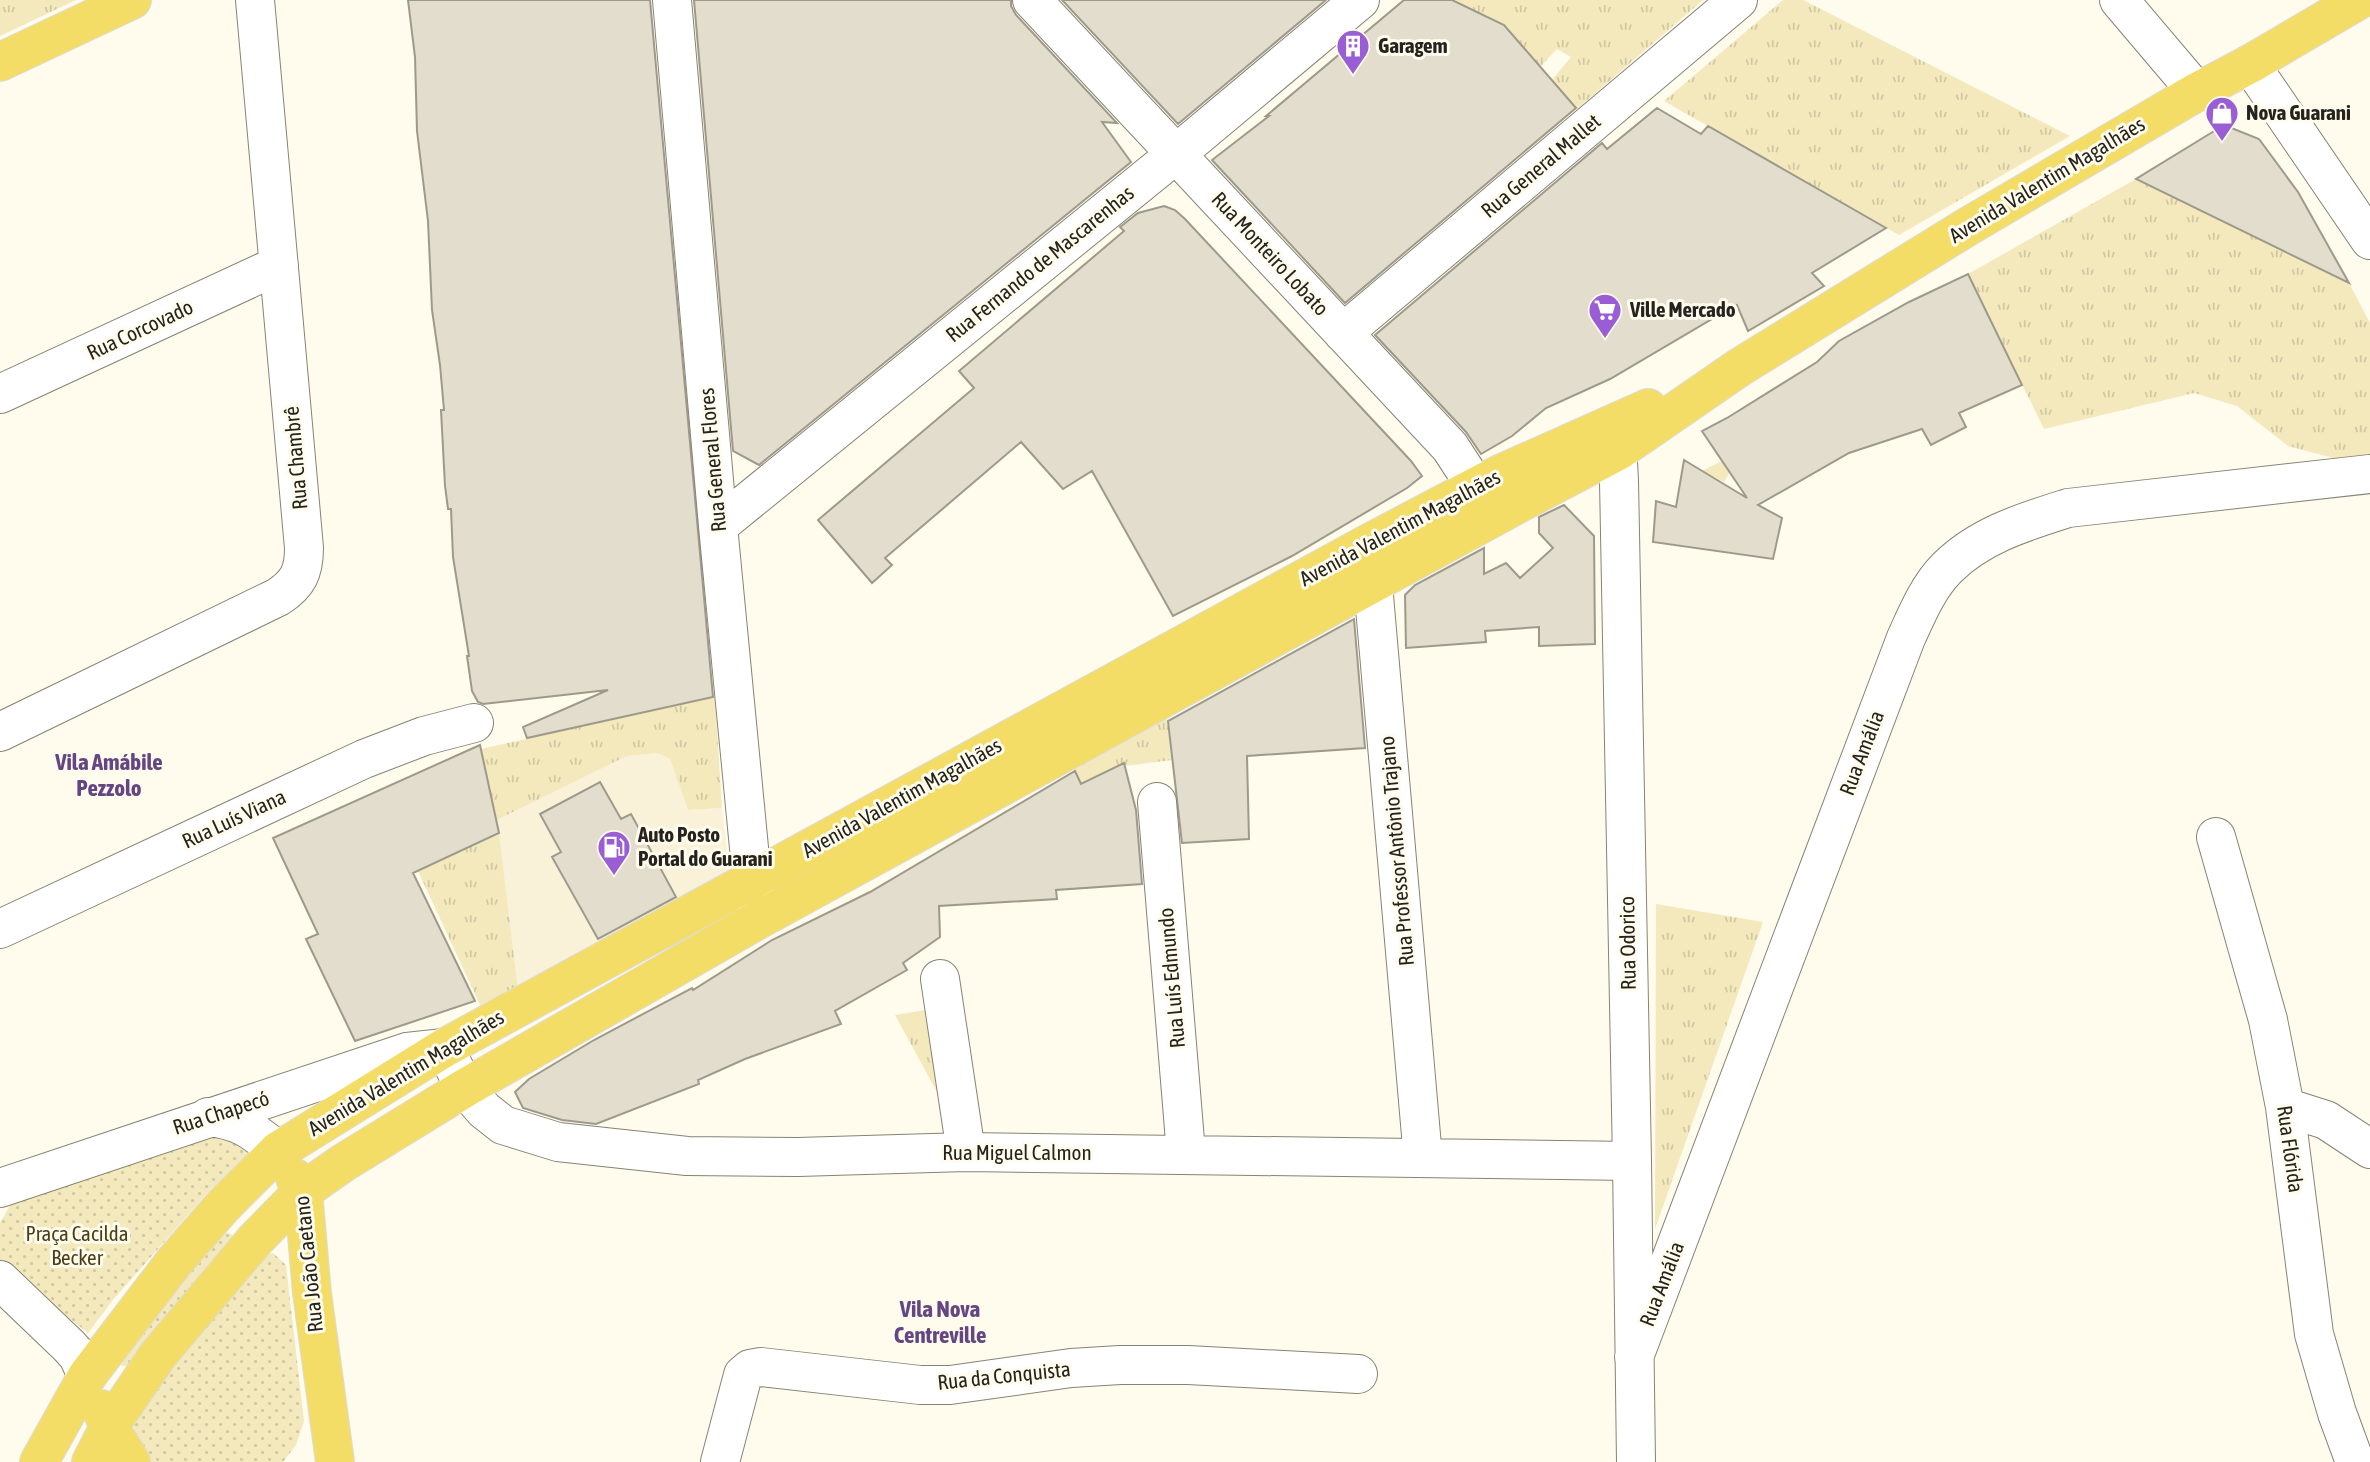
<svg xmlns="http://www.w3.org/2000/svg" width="2370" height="1462" font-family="'Asap Condensed',sans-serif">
  <defs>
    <pattern id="grass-tufts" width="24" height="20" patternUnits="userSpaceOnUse" patternTransform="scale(1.75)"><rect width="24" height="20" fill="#f4e9bd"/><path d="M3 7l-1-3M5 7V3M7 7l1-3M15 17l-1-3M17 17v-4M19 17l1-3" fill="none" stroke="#d1c8a2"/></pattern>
    <pattern id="park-dots" width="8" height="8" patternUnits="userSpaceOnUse" patternTransform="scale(1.75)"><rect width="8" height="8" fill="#f4e9bd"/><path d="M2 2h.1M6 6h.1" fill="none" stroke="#d1c8a2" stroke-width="1.8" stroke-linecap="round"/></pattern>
  </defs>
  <rect width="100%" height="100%" fill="#fffbed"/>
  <path fill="#f9f2d9" d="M657 753 670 759 688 810 722 808 730 878 518 990 497 820 627 756Z"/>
  <path fill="url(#grass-tufts)" d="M0 0H76L0 36Z
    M1452 0H1703L1577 109 1552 80 1571 57 1557 49 1540 67 1504 25Z
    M1783 0H1803L2070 136 1899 235 1664 101Z
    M2136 179 2349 283 2370 323V456L2360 465 2288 446 2237 406 2194 393 2044 429 1968 274Z
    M1743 450 1724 482 1702 471Z
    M715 697 722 808 688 810 670 759 657 753 627 756 497 820 481 749Z
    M1167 715 1172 760 1125 766 1123 764 1081 784 1074 768Z
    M499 833 518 990 481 1007 418 871Z
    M1656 904 1763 922 1655 1229Z
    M926 1010 943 1103 895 1015Z"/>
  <path fill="url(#park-dots)" d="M216 1131 254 1155 211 1189 112 1301 88 1333 0 1264V1223L11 1204Z
    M225 1232 235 1236 133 1366H122L120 1359 130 1341Z
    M273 1253 286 1265 304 1421 296 1445 283 1462H146L138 1456 133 1422 249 1261 261 1255Z"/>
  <path fill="#e2ddcc" stroke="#9e9a8a" stroke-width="2" d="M408 0H650L713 697 527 738 523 727 608 690 483 704 478 702 472 691 467 656H469L453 557 451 509H448L445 486 441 410H444L440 365 432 310 428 221 417 131 415 57Z
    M694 0H1011V6L1016 15 1117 123 1102 122 1131 162 759 465 733 451Z
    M1062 0H1326L1178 124Z
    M1404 0H1452L1504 25 1576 108 1345 303 1212 160 1269 116H1266Z
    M1657 108 1701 134 1708 126 1886 228 1812 273 1824 286 1748 331 1737 305 1720 317 1719 315 1610 379 1546 408 1512 436 1481 454 1466 432 1375 335 1602 143 1607 149Z
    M2224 125 2259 139 2298 192 2349 283 2136 179Z
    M1164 206 1175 210 1185 219 1411 461 1422 476 1407 488 1292 556 1173 616 1092 471 1063 489 1021 442 885 558 892 565 872 583 818 520 974 388 959 371 1124 231 1120 227 1138 213Z
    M1968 274 2022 385 1959 413 1966 427 1931 445 1922 429 1861 449 1849 453 1758 505 1782 518 1773 559 1653 542 1656 501 1676 507 1684 460 1747 498 1702 431 1727 418 1817 362 1839 341 1909 302Z
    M1564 505 1594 536 1595 644 1539 646V627L1485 631 1486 642 1406 648 1405 595 1415 585 1484 548V574L1506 563 1520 578 1553 548 1539 533V517Z
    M1354 619 1365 748 1247 756 1249 839 1182 843 1168 721Z
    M480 745 499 833 413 873 475 1001 355 1041 306 939 318 934 273 838Z
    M1124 763 1136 810 1142 884 1056 890 1057 899 939 906 940 937 903 963 907 970 835 1011 841 1024 745 1059 698 1080 699 1084 596 1124 562 1120 523 1108 515 1092 529 1079 594 1040 692 988 693 990 772 940 870 892 1075 771 1081 784Z
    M600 782 621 819 631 814 676 897 598 939 552 857 561 852 540 814Z"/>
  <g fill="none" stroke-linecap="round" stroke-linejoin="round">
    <defs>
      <path id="minor" d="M672 0 718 526 752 879 757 911
        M1032 0 1450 447 1476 487 1488 519
        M2119 0 2197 92
        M2250 64 2370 240
        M1343 333 1738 0
        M0 394 279 265
        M1616 423 1619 481 1632 1161 1636 1462
        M718 526 1176 154 1360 0
        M1370 550 1423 1158
        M0 732 278 597C298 584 304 572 304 548L255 0
        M1157 802 1186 1153
        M2216 837 2268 1020 2285 1107 2314 1334 2337 1413 2355 1462
        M0 929 364 759 424 736 474 723
        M940 979 966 1152
        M2285 1107 2326 1120 2370 1149
        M208 1117C242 1121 252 1130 278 1151
        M0 1188 407 1052 444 1048 465 1088 484 1110 503 1125 558 1142 687 1156 798 1157 966 1152 1632 1161
        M0 1280 69 1346 78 1356 87 1376
        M1634 1357 1906 638C1917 614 1928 587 1947 568 1980 535 2024 522 2068 508L2370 474
        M720 1462 743 1375 750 1369 761 1367 920 1385H950L1071 1368 1120 1365H1188L1358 1374"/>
      <path id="major" d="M0 62 132 0
        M295 1178 303 1191 312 1293 335 1462
        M101 1409 109 1427 131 1462
        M39 1462 87 1376 174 1262 223 1206 278 1151 444 1048 1369 543 1500 474 1648 408
        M91 1462 109 1427 158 1355 255 1240 303 1191 343 1163 465 1088 758 920 1516 505 1618 451 1740 367 1967 227 2197 92 2250 64 2359 0"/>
    </defs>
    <use href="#minor" stroke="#878374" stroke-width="40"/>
    <use href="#major" stroke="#dcdcdb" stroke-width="40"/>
    <use href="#minor" stroke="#fff" stroke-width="38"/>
    <use href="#major" stroke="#f4dd67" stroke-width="38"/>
  </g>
  <defs>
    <symbol id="building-pin" viewBox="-11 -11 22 30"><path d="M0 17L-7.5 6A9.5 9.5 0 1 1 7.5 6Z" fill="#995dd4" stroke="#fffbed"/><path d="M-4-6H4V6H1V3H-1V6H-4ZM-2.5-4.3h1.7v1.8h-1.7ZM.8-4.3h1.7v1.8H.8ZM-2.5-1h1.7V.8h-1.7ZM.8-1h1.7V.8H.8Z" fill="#fff"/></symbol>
    <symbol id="shop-pin" viewBox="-11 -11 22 30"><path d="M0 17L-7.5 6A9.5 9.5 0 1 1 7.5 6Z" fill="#995dd4" stroke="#fffbed"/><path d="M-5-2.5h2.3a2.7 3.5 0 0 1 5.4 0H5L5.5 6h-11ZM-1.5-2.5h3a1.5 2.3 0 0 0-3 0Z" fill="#fff"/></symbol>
    <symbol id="supermarket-pin" viewBox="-11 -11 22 30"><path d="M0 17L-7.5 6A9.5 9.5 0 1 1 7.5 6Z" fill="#995dd4" stroke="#fffbed"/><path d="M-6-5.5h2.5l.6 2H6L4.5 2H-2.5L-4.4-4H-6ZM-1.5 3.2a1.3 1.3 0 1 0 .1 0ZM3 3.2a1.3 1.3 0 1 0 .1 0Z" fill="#fff"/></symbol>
    <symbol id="fuel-pin" viewBox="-11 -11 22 30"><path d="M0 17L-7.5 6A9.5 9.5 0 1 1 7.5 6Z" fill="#995dd4" stroke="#fffbed"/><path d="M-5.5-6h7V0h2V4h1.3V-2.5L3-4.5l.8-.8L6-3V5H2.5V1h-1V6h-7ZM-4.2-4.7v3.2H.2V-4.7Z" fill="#fff"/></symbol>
  </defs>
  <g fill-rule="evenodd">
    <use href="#building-pin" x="1334" y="27" width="38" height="52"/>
    <use href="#shop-pin" x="2203" y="94" width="38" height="52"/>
    <use href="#supermarket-pin" x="1586" y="291" width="38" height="52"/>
    <use href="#fuel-pin" x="595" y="828" width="38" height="52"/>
  </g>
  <g text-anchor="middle" stroke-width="6" stroke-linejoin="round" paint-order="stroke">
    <g font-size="21" font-weight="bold" fill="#25231d" stroke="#fffbed" text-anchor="start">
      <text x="1378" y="53">Garagem</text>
      <text x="2246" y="120">Nova Guarani</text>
      <text x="1630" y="317">Ville Mercado</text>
      <text x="638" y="842">Auto Posto<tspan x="638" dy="24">Portal do Guarani</tspan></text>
    </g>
    <g font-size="21" fill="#25231d" stroke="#fffbed">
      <text transform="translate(1541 166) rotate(-40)" y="7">Rua General Mallet</text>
      <text transform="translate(2047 180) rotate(-31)" y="7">Avenida Valentim Magalhães</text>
      <text transform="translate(1270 254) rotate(47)" y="7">Rua Monteiro Lobato</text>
      <text transform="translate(1040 264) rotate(-39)" y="7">Rua Fernando de Mascarenhas</text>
      <text transform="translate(140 330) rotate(-25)" y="7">Rua Corcovado</text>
      <text transform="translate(296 458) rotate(-95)" y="7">Rua Chambrê</text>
      <text transform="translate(713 460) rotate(-95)" y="7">Rua General Flores</text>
      <text transform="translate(1400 528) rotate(-28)" y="7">Avenida Valentim Magalhães</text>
      <text transform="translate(1862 753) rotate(-69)" y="7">Rua Amália</text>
      <text transform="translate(902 798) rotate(-29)" y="7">Avenida Valentim Magalhães</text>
      <text transform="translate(234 819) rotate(-25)" y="7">Rua Luís Viana</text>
      <text transform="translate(1397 851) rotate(-95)" y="7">Rua Professor Antônio Trajano</text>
      <text transform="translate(1628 943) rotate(-91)" y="7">Rua Odorico</text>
      <text transform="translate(1172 978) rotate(-95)" y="7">Rua Luís Edmundo</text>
      <text transform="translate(406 1073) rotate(-31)" y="7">Avenida Valentim Magalhães</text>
      <text transform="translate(221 1113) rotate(-18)" y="7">Rua Chapecó</text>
      <text transform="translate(2290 1149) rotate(82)" y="7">Rua Flórida</text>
      <text x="1017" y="1160">Rua Miguel Calmon</text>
      <text transform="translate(309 1264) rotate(-96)" y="7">Rua João Caetano</text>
      <text transform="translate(1662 1284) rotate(-69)" y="7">Rua Amália</text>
      <text transform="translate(1004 1376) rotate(-6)" y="7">Rua da Conquista</text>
    </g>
    <g font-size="21" fill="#493e15" stroke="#fffbed">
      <text x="77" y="1241">Praça Cacilda<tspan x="77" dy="24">Becker</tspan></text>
    </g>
    <g font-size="23" font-weight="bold" fill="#634682" stroke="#fffbed">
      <text x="109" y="770">Vila Amábile<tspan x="109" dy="26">Pezzolo</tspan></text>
      <text x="940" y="1317">Vila Nova<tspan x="940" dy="26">Centreville</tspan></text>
    </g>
  </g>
</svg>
